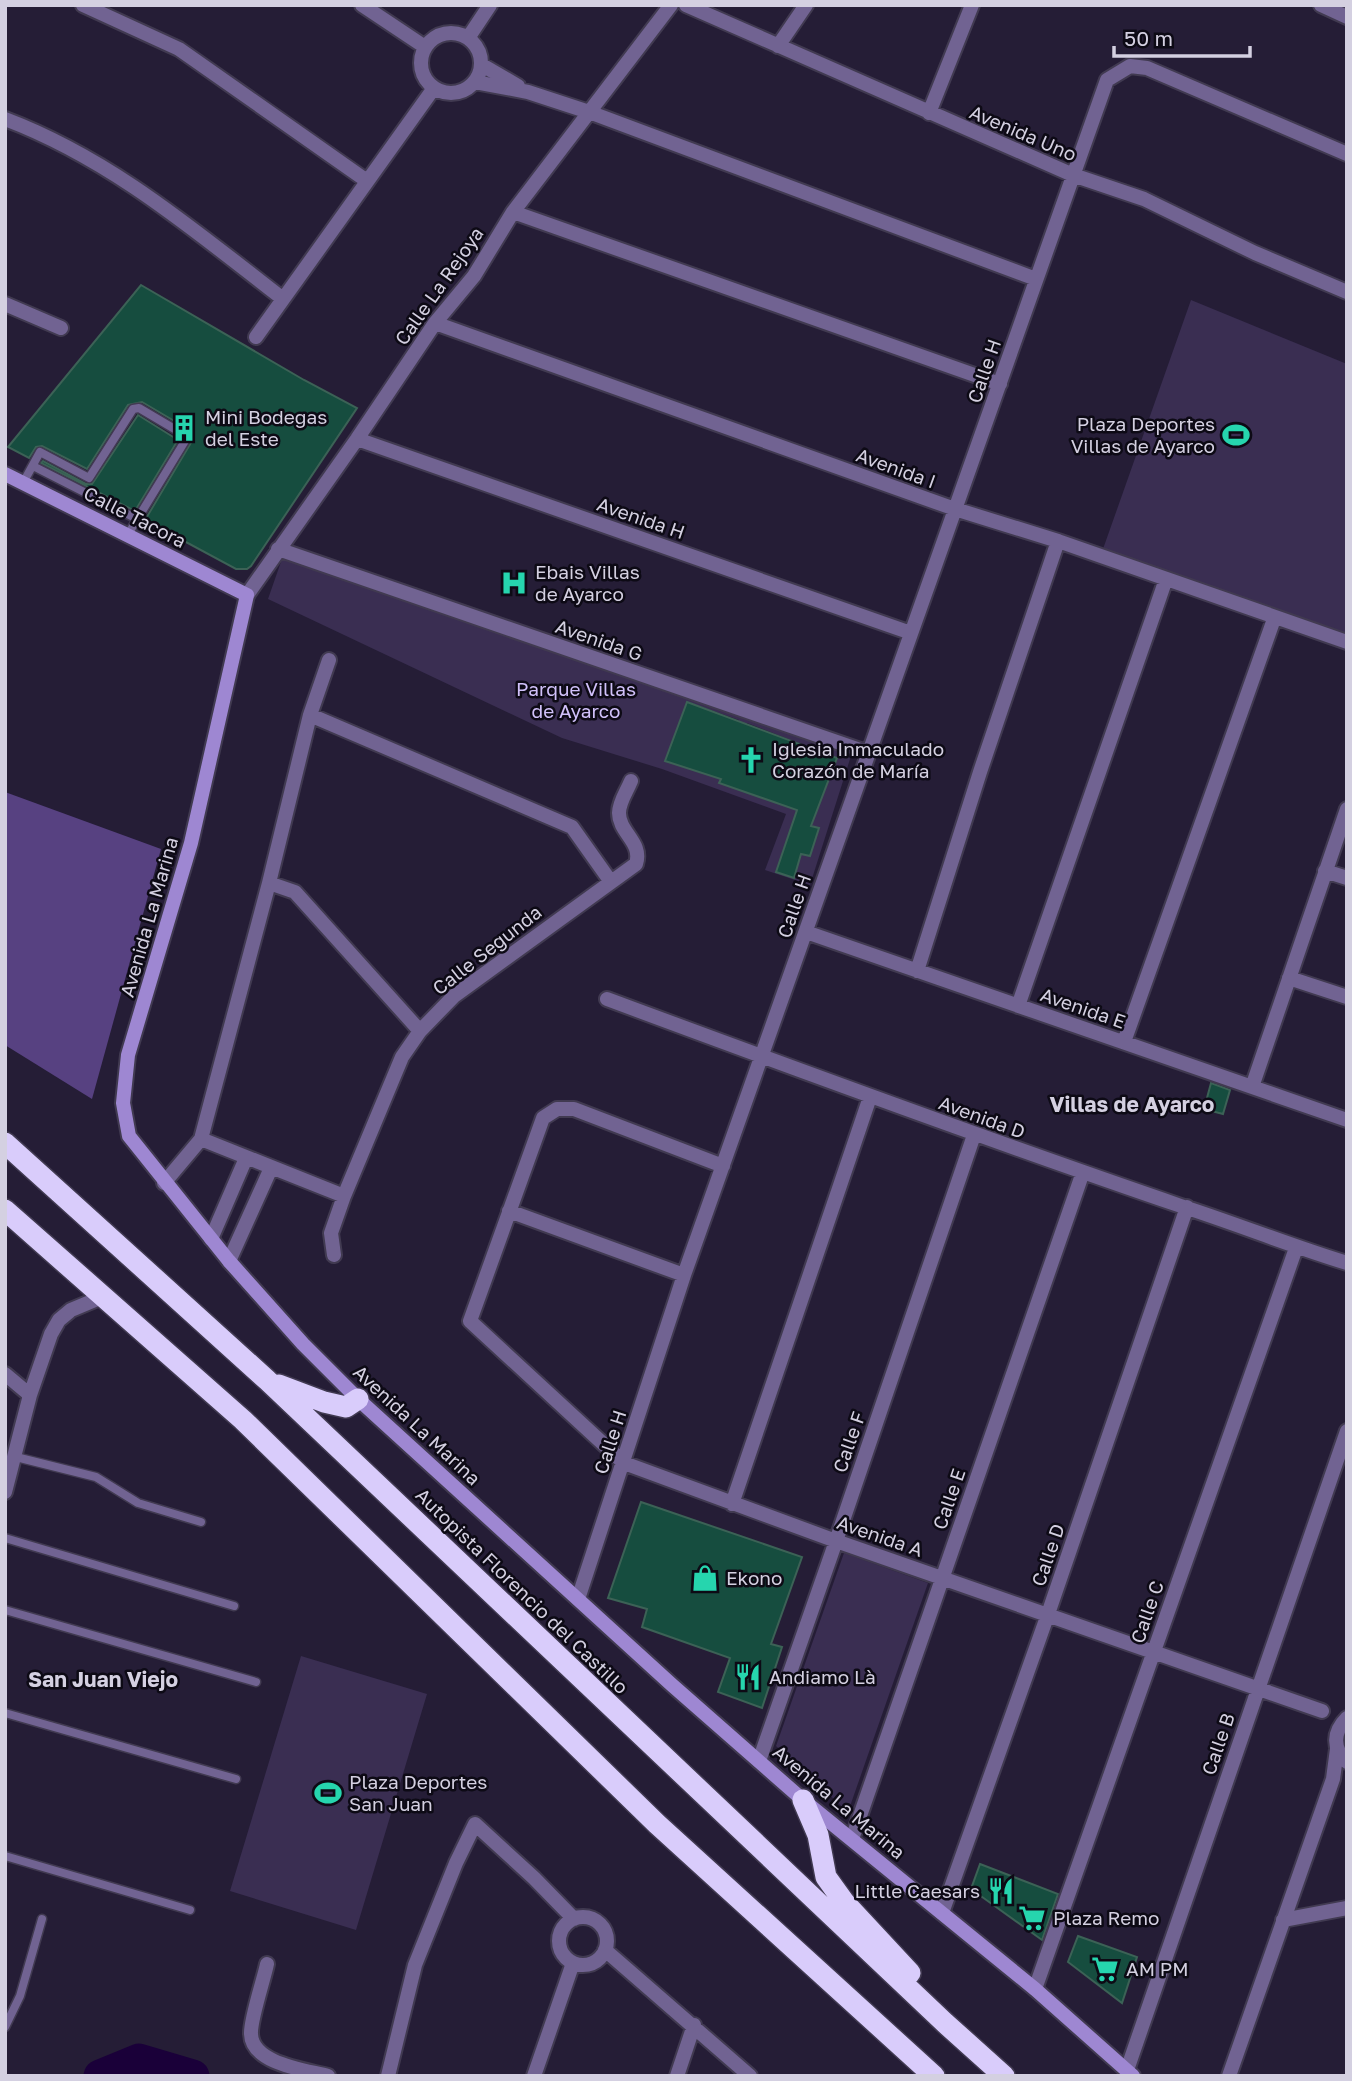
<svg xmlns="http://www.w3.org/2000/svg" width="1352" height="2081" font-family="'Golos Text',sans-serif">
  <rect width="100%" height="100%" fill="#251d36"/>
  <path fill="#3a2e52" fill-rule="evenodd" d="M1191 300 1347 364V633L1103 549Z
    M283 556 847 752 850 759 810 885 765 870 786 814 662 769 562 738 268 599ZM688 702 739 720 735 734 741 736 747 723 837 758 814 816 720 783 721 779 665 761Z
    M844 1553 928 1583 848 1812 776 1746Z
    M301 1656 427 1694 356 1930 230 1891Z"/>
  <path fill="#574181" d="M5 792 161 849 92 1099 5 1045Z"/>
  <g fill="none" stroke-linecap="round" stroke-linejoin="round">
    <path stroke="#1a0039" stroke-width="33" d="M100 2076 139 2060 193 2076"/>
  </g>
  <path fill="#164d3f" stroke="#3c6256" stroke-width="2" d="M141 285 304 380 357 408 251 566 247 569H236L145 520 192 441 186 428 142 402 128 405 87 469 42 446 36 447 29 458 8 447Z
    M138 415 178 440 135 511 41 463 43 461 86 484H92Z
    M687 702 837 758 811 826 819 828 810 856 801 854 794 878 776 872 797 810 719 783 721 779 665 761Z
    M1211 1083 1230 1090 1223 1114 1204 1109Z
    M641 1502 802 1557 771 1644 782 1647 762 1708 718 1692 730 1658 642 1627 647 1609 608 1598Z
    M980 1864 1058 1894 1042 1940 971 1889Z
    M1078 1936 1137 1957 1122 2003 1068 1962Z"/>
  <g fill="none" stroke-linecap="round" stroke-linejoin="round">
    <defs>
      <path id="lane" d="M33 466 137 519
        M23 483 40 452 89 478 133 409 139 408 183 434 185 441 127 536
        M16 1457 96 1477 138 1503 201 1522
        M5 1538 234 1606
        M5 1610 256 1682
        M5 1713 236 1779
        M5 1856 190 1910
        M5 2027 20 1996 42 1919"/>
      <path id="street" d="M83 5 179 49 367 181
        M362 5 425 47
        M686 5 1073 175 1144 199 1255 253 1347 292
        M1321 5 1347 17
        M421 63a30 30 0 1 1 60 0a30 30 0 1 1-60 0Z
        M468 38 490 5
        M778 46 806 5
        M482 65 518 86
        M475 82 528 92 589 112 1036 279
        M929 113 972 5
        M5 119C111 159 195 231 283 299
        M513 212 1000 384
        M5 304 61 328
        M435 323 955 509 1058 541 1347 642
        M256 337 434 88
        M357 439 911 633
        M278 549 869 753
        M247 595 357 439 435 323 474 276 513 212 671 5
        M310 715 572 827 611 882
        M1325 871 1347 878
        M269 883 295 892 420 1031
        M806 932 1347 1120
        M917 971 980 772 1058 541
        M1289 978 1347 997
        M607 999C798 1070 988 1140 1181 1206 1237 1224 1291 1246 1347 1263
        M1018 1006 1166 579
        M1124 1042 1274 619
        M1252 1087 1347 809
        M201 1139 344 1196
        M723 1166 574 1109H557L543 1118 470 1321 624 1463 836 1541 1322 1711
        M164 1183 201 1139 269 883 310 715 329 660
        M509 1211 684 1275
        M211 1239 246 1158
        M334 1255 331 1233 344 1196 402 1057 420 1031 454 996 636 864C643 842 619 833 619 813 619 802 627 791 631 781
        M229 1261 271 1168
        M5 1374 30 1395
        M5 1492 30 1395 51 1334 59 1320 71 1310 102 1297
        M732 1504 870 1097
        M578 1599 684 1275 1107 80 1130 66 1147 68 1347 154
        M1347 1718C1333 1732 1332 1748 1347 1762
        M759 1761 836 1541 974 1135
        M852 1839 1083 1172
        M942 1913 1048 1614 1187 1207
        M559 1941a24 24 0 1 1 48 0a24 24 0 1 1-48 0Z
        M1283 1920 1347 1908
        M605 1950 750 2076
        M267 1964C264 1979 250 2020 251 2034 252 2064 306 2070 328 2076
        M1035 1989 1296 1248
        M1127 2070 1347 1431
        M388 2076 415 1965 456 1863 475 1824 534 1878 574 1919
        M534 2076 573 1963
        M677 2076 694 2025
        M1229 2076 1333 1779 1337 1749"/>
      <path id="secondary" d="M5 474 247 595 191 843 128 1055 123 1103 129 1136 229 1261 303 1344 358 1399 672 1685 803 1800 1035 1989 1133 2076"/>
      <path id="highway" d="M5 1143 267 1380 945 2023 1004 2076
        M5 1210 243 1420 657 1824 934 2076
        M279 1385 324 1402 346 1407 358 1399
        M803 1800 818 1835 826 1877 844 1902 910 1973"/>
    </defs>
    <use href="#lane" stroke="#413a51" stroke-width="11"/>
    <use href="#street" stroke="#413a51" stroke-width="18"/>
    <use href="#secondary" stroke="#413a51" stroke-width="18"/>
    <use href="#highway" stroke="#413a51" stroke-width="24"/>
    <use href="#lane" stroke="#716392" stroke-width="8"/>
    <use href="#street" stroke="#716392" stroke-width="14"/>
    <use href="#secondary" stroke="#9e87d2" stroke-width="14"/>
    <use href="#highway" stroke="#d9ccfb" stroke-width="21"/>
  </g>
  <defs>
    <symbol id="building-bare" viewBox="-9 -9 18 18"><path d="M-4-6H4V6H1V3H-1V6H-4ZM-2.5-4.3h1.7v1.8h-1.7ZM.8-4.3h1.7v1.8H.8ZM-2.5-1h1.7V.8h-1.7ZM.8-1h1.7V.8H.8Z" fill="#26d5ae" stroke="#0d0a15" stroke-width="2.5" paint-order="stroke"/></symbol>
    <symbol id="stadium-bare" viewBox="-9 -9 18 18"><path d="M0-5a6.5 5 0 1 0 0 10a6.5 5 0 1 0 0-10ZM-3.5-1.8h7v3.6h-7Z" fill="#26d5ae" stroke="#0d0a15" stroke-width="2.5" paint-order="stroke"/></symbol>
    <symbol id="hospital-bare" viewBox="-9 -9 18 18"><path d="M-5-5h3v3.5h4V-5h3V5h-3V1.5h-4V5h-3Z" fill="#26d5ae" stroke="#0d0a15" stroke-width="2.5" paint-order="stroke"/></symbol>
    <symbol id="church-bare" viewBox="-9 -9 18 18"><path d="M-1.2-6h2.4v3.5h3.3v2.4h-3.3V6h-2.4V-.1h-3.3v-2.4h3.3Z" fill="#26d5ae" stroke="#0d0a15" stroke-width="2.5" paint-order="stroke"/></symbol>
    <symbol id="shop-bare" viewBox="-9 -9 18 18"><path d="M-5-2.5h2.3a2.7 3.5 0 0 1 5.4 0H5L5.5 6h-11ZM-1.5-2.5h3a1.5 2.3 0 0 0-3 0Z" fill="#26d5ae" stroke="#0d0a15" stroke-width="2.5" paint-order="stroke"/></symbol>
    <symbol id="restaurant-bare" viewBox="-9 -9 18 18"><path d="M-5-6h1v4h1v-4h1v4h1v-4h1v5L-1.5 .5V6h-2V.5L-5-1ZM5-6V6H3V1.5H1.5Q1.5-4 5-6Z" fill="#26d5ae" stroke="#0d0a15" stroke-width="2.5" paint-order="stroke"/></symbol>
    <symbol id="supermarket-bare" viewBox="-9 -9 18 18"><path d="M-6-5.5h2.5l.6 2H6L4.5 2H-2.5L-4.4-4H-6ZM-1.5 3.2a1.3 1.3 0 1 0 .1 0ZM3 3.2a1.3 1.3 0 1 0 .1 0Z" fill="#26d5ae" stroke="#0d0a15" stroke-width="2.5" paint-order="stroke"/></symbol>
  </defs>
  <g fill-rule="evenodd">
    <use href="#building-bare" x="165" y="409" width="38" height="38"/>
    <use href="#stadium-bare" x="1217" y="416" width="38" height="38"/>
    <use href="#hospital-bare" x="495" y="564" width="38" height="38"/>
    <use href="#church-bare" x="732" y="741" width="38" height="38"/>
    <use href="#shop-bare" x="686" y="1559" width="38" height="38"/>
    <use href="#restaurant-bare" x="729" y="1658" width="38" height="38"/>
    <use href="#stadium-bare" x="309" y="1774" width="38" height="38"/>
    <use href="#restaurant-bare" x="982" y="1872" width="38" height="38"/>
    <use href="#supermarket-bare" x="1013" y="1899" width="38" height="38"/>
    <use href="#supermarket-bare" x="1086" y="1950" width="38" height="38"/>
  </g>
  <g text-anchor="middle" stroke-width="5" stroke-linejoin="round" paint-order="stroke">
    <g font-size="19" fill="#d4d0e1" stroke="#0d0a15">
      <text transform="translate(1023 133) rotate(23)" y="7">Avenida Uno</text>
      <text transform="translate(439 286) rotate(-55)" y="7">Calle La Rejoya</text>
      <text transform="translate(984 371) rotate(-71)" y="7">Calle H</text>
      <text transform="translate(896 468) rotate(20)" y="7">Avenida I</text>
      <text transform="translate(135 517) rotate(27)" y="7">Calle Tacora</text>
      <text transform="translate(641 518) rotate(19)" y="7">Avenida H</text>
      <text transform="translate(599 640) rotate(19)" y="7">Avenida G</text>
      <text transform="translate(794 906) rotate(-71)" y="7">Calle H</text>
      <text transform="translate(149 917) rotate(-74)" y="7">Avenida La Marina</text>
      <text transform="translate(487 950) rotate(-38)" y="7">Calle Segunda</text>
      <text transform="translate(1083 1008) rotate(19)" y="7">Avenida E</text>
      <text transform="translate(982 1117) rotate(20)" y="7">Avenida D</text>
      <text transform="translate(417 1425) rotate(43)" y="7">Avenida La Marina</text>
      <text transform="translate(610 1442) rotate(-72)" y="7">Calle H</text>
      <text transform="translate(849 1442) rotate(-71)" y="7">Calle F</text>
      <text transform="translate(949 1499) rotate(-71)" y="7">Calle E</text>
      <text transform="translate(880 1536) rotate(19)" y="7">Avenida A</text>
      <text transform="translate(1048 1555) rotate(-71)" y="7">Calle D</text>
      <text transform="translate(522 1591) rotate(44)" y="7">Autopista Florencio del Castillo</text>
      <text transform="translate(1147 1612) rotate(-71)" y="7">Calle C</text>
      <text transform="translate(1218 1744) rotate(-71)" y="7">Calle B</text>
      <text transform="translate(839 1802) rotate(40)" y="7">Avenida La Marina</text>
    </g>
    <g font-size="19" fill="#d4d0e1" stroke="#0d0a15" text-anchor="start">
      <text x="205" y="424">Mini Bodegas<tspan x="205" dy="22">del Este</tspan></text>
      <text x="1215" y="431" text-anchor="end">Plaza Deportes<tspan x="1215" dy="22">Villas de Ayarco</tspan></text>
      <text x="535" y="579">Ebais Villas<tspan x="535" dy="22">de Ayarco</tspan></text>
      <text x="772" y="756">Iglesia Inmaculado<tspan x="772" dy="22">Corazón de María</tspan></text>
      <text x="726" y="1585">Ekono</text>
      <text x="769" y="1684">Andiamo Là</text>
      <text x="349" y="1789">Plaza Deportes<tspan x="349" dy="22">San Juan</tspan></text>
      <text x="980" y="1898" text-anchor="end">Little Caesars</text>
      <text x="1053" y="1925">Plaza Remo</text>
      <text x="1126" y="1976">AM PM</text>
    </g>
    <g font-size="19" fill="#d1c1fa" stroke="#0d0a15">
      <text x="576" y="696">Parque Villas<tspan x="576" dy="22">de Ayarco</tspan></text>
    </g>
    <g font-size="21" font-weight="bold" fill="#d4d0e1" stroke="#0d0a15">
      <text x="1132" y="1112">Villas de Ayarco</text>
      <text x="103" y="1687">San Juan Viejo</text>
    </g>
  </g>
  <rect width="1352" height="2081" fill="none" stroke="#d4d0e1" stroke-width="14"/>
  <path d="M1114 46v10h136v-10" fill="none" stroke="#d4d0e1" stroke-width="3.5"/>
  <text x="1124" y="46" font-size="21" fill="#d4d0e1" stroke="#0d0a15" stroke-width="5" paint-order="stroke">50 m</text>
</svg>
